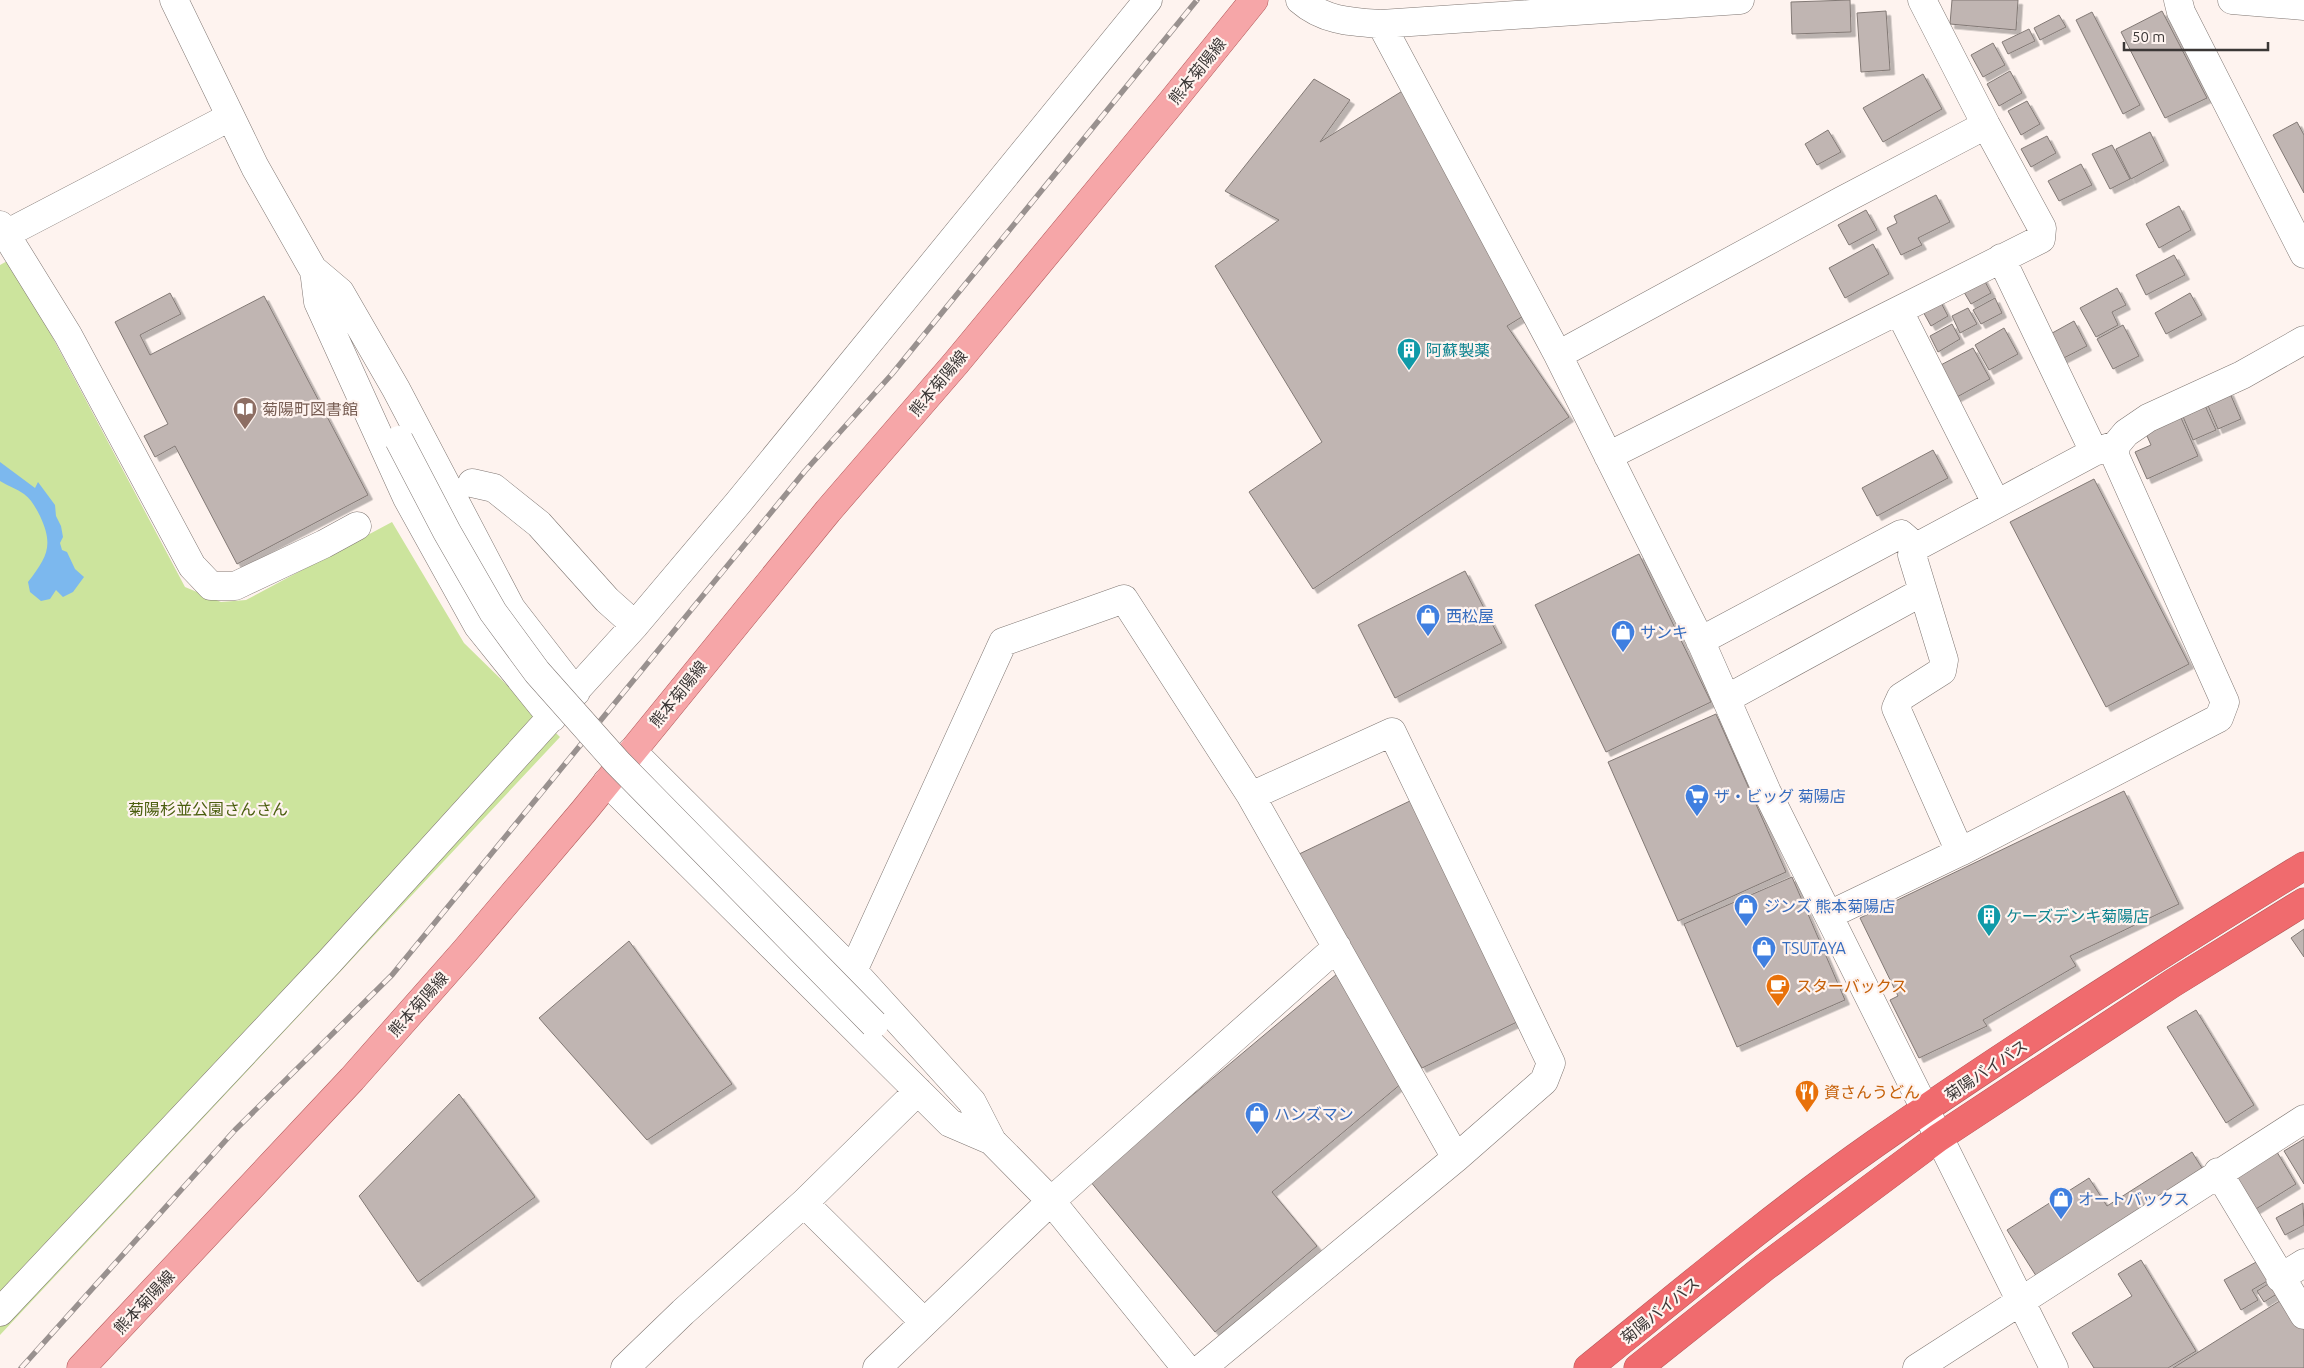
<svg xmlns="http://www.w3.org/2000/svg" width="2304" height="1368" font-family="Ubuntu,'Noto Sans JP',sans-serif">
  <defs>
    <filter id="shadow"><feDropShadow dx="4.5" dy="4.5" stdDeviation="0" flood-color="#0004"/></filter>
  </defs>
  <rect width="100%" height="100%" fill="#fef3ef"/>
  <path fill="#cce49d" d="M11 259 185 587 221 602 246 600 392 522 464 643 560 737 0 1335V265Z"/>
  <path fill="#7cb8ee" d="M0 462 35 488 38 482 55 505 56 516 61 526 63 537 60 543 62 550 67 552 75 569 84 577 73 592 63 597 56 590 50 599 41 601 30 592 28 582C47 557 54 546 40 516 36 508 31 499 24 494 17 489 8 486 0 481Z"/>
  <path fill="#c0b5b2" stroke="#827975" filter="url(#shadow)" d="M1850 0 1851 32 1792 34 1791 2Z
    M1952 0H2018L2016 30 1950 24Z
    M1886 11 1890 70 1861 72 1857 13Z
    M2162 11 2207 98 2165 118 2121 32Z
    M2092 12 2140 105 2123 114 2076 20Z
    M2059 15 2066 27 2040 40 2034 28Z
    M2029 29 2035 41 2008 54 2002 42Z
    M1993 43 2005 65 1983 77 1971 55Z
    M2010 71 2022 93 1999 106 1987 84Z
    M1923 74 1942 109 1883 142 1863 108Z
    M1314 79 1350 100 1320 142 1404 90 1525 315 1507 326 1569 417 1313 589 1249 492 1322 442 1215 266 1279 220 1225 191Z
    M2027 101 2040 124 2021 135 2008 111Z
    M2297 122 2304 135V193L2273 135Z
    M1828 130 1841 152 1817 165 1805 144Z
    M2150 132 2164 161 2131 179 2116 149Z
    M2047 136 2056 153 2031 167 2021 149Z
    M2112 145 2130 179 2110 189 2092 154Z
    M2081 164 2092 185 2059 201 2048 181Z
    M1936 195 1950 222 1918 238 1922 245 1901 255 1887 228 1897 223 1894 216Z
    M2179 206 2191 230 2159 248 2146 224Z
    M1866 210 1877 230 1849 245 1838 225Z
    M1873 244 1889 274 1845 298 1829 268Z
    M2174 255 2185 275 2146 295 2136 275Z
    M1982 276 1991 293 1971 304 1961 287Z
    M2117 288 2126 305 2112 312 2118 325 2096 337 2080 308Z
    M170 293 181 314 140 335 150 355 264 296 368 495 237 564 175 446 155 457 144 436 168 424 115 322Z
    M2190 293 2202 315 2166 334 2155 313Z
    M1995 298 2002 313 1981 324 1973 310Z
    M1939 299 1948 316 1931 326 1921 308Z
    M1968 308 1977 324 1960 333 1952 316Z
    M2074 321 2087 346 2058 361 2045 337Z
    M1952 324 1960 339 1938 352 1930 336Z
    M2123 325 2139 356 2113 369 2097 339Z
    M2004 328 2018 354 1989 370 1975 345Z
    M1973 348 1990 379 1955 398 1937 367Z
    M2229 391 2241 419 2218 429 2206 401Z
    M2203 401 2216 430 2193 440 2181 412Z
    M2178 411 2198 456 2147 479 2135 452 2151 445 2143 427Z
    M1933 450 1948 478 1877 516 1862 488Z
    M2094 479 2189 664 2106 707 2010 522Z
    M1639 554 1711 702 1606 752 1535 605Z
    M1465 571 1502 643 1395 698 1358 625Z
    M1716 714 1786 872 1678 921 1608 762Z
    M2124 791 2179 904 2070 956 2076 966 1983 1020 1987 1026 1919 1058 1890 1000 1898 996 1860 918Z
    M1412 800 1517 1022 1422 1068 1295 856Z
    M1792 877 1845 1000 1737 1047 1684 924Z
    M2304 929V957L2291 938Z
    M629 941 732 1084 647 1140 539 1018Z
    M1337 974 1402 1083 1272 1192 1317 1246 1215 1332 1090 1181Z
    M2196 1010 2254 1105 2226 1123 2167 1027Z
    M459 1094 535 1197 418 1282 359 1196Z
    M2304 1139V1184L2284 1151Z
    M2192 1152 2207 1176 2040 1282 2007 1230 2089 1178 2107 1206Z
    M2277 1152 2296 1184 2251 1212 2232 1180Z
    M2303 1203 2304 1225 2285 1235 2276 1218Z
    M2141 1260 2196 1351 2168 1368H2094L2072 1333 2132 1296 2118 1274Z
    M2258 1261 2269 1280 2252 1290 2258 1300 2241 1310 2224 1280Z
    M2276 1279 2283 1290 2264 1302 2257 1291Z
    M2286 1297 2304 1326V1368H2173Z"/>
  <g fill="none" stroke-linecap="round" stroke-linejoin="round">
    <defs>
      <path id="minor" d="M174 0 255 167 323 287
        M1300 0C1324 21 1351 22 1381 24L1740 0
        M2178 0 2181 12 2304 254
        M2232 0 2304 6
        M1381 24 1558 355 1701 642 1767 792 2054 1368
        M0 225 68 335 192 566 211 586H235L324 544 357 526
        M0 237 230 117
        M2001 258 2094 452
        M314 270 318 302 407 498 478 626 552 718
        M314 270 340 292 396 389 511 608 576 692
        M1899 311 1996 503
        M1558 355 1841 201 1986 125
        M1608 456 2041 239 2042 228 1986 125 1922 0
        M472 483 494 488 539 524 607 600 635 625
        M1700 641 1901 534 1916 547
        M1726 699 1922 592
        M632 751 853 971 972 1102 992 1141
        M607 782 950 1123 992 1141
        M1960 852 1896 708 1901 697 1942 671 1944 660 1912 555 1916 547 2094 452 2116 445
        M1829 915 1960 852 2219 718 2225 702 2115 456 2116 445 2126 433 2148 418 2242 375 2304 340
        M853 971 1003 642 1124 599 1251 796 1456 1158
        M980 1129 1051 1201 1186 1368
        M2218 1172 2304 1315
        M804 1203 924 1322
        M2280 1278 2304 1263
        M0 1312 330 961 635 625 738 503 1148 0
        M625 1368 683 1312 804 1203 918 1091
        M877 1368 1051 1201 1337 947
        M1202 1368 1456 1158 1544 1081 1551 1063 1392 732 1251 796
        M1917 1368 2304 1119"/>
      <path id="major" d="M81 1368 352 1079 465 951 583 812 828 511 956 363 1170 104 1254 0"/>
      <path id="highway" d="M1588 1368C1682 1292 1776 1213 1876 1143 2015 1046 2159 955 2304 866
        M1638 1368 1765 1267 1938 1138 2173 983 2304 902"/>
    </defs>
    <use href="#minor" stroke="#7f7672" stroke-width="29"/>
    <use href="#major" stroke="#b1595a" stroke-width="29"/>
    <use href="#highway" stroke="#b1595a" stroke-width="29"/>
    <use href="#minor" stroke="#fff" stroke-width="28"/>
    <use href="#major" stroke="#f6a6a8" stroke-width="28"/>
    <use href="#highway" stroke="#f06b6e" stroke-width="28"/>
    <defs>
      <path id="rail" d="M21 1368 235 1130 392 975 805 471 892 374 1197 0"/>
    </defs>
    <use href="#rail" stroke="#99918f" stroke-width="5.5"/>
    <use href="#rail" stroke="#fef3ef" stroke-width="4" stroke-dasharray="11" stroke-linecap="butt"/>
    <defs>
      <path id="minor-bridge" d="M399 440 447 532 493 612 537 672 617 762 874 1024"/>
    </defs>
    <use href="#minor-bridge" stroke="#7f7672" stroke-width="29" stroke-linecap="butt"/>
    <use href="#minor-bridge" stroke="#fff" stroke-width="28"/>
  </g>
  <defs>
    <symbol id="building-pin" viewBox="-11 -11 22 30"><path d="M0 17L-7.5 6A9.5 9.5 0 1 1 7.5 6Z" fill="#0f9aa8" stroke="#fef3ef"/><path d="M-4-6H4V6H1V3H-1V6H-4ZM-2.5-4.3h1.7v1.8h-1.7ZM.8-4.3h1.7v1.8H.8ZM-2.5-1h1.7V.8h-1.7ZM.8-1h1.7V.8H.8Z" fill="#fff"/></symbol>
    <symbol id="library-pin" viewBox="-11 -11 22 30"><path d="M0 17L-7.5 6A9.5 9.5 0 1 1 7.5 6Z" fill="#8d6e63" stroke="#fef3ef"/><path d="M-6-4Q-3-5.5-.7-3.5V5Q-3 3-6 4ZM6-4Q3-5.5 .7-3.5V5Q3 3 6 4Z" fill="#fff"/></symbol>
    <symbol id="shop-pin" viewBox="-11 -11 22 30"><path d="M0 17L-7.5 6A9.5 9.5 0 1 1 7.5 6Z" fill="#3f7fe0" stroke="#fef3ef"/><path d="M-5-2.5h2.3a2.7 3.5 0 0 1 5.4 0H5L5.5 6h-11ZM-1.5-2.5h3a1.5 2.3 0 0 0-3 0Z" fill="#fff"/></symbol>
    <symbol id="supermarket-pin" viewBox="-11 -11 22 30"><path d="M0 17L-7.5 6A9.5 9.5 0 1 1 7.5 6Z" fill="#3f7fe0" stroke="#fef3ef"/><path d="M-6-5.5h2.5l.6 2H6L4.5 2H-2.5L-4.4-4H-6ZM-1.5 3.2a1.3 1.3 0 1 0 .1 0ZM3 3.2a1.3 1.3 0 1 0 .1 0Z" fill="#fff"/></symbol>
    <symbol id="cafe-pin" viewBox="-11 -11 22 30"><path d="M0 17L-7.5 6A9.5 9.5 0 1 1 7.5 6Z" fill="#e8710a" stroke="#fef3ef"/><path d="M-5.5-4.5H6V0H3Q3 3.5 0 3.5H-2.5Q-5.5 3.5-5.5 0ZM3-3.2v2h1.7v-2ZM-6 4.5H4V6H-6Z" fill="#fff"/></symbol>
    <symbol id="restaurant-pin" viewBox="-11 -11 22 30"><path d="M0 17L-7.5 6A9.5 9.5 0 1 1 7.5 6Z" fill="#e8710a" stroke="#fef3ef"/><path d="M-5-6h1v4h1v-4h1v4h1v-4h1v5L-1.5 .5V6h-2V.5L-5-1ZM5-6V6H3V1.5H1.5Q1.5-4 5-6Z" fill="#fff"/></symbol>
  </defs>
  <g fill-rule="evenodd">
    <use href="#building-pin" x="1395" y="336" width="28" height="38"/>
    <use href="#library-pin" x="231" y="395" width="28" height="38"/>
    <use href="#shop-pin" x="1414" y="602" width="28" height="38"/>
    <use href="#shop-pin" x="1609" y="618" width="28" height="38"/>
    <use href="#supermarket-pin" x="1683" y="782" width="28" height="38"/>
    <use href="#shop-pin" x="1732" y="892" width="28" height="38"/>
    <use href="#building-pin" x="1975" y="902" width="28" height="38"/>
    <use href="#shop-pin" x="1750" y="934" width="28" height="38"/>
    <use href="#cafe-pin" x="1764" y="972" width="28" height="38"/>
    <use href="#restaurant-pin" x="1793" y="1078" width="28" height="38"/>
    <use href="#shop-pin" x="1243" y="1100" width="28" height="38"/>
    <use href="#shop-pin" x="2047" y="1185" width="28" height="38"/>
  </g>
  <g text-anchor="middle" stroke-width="4.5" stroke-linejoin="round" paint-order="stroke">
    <g font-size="16" fill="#3b3736" stroke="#fef3ef">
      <text transform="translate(1197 71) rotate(-51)" y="6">熊本菊陽線</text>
      <text transform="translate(938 383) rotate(-50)" y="6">熊本菊陽線</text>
      <text transform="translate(678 694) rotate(-51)" y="6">熊本菊陽線</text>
      <text transform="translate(418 1004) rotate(-48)" y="6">熊本菊陽線</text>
      <text transform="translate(1986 1070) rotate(-34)" y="6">菊陽バイパス</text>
      <text transform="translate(144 1302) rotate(-47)" y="6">熊本菊陽線</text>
      <text transform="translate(1660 1310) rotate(-39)" y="6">菊陽バイパス</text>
    </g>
    <g font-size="16" fill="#0d838f" stroke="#fef3ef" text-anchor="start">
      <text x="1426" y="356">阿蘇製薬</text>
      <text x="2006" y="922">ケーズデンキ菊陽店</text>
    </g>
    <g font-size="16" fill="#785e54" stroke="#fef3ef" text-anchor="start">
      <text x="262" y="415">菊陽町図書館</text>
    </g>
    <g font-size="16" fill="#366cbe" stroke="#fef3ef" text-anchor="start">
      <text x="1446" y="622">西松屋</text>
      <text x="1640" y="638">サンキ</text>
      <text x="1714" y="802">ザ・ビッグ 菊陽店</text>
      <text x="1764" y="912">ジンズ 熊本菊陽店</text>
      <text x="1782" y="954">TSUTAYA</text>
      <text x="1274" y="1120">ハンズマン</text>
      <text x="2078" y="1205">オートバックス</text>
    </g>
    <g font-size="16" fill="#4a5e0e" stroke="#fef3ef">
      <text x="208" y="815">菊陽杉並公園さんさん</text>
    </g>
    <g font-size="16" fill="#c56008" stroke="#fef3ef" text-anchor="start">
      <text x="1796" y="992">スターバックス</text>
      <text x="1824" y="1098">資さんうどん</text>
    </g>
  </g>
  <path d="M2124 42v8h144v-8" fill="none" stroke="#3b3736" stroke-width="2.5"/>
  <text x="2132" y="42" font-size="15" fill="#3b3736" stroke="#fef3ef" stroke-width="4" paint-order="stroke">50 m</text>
</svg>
